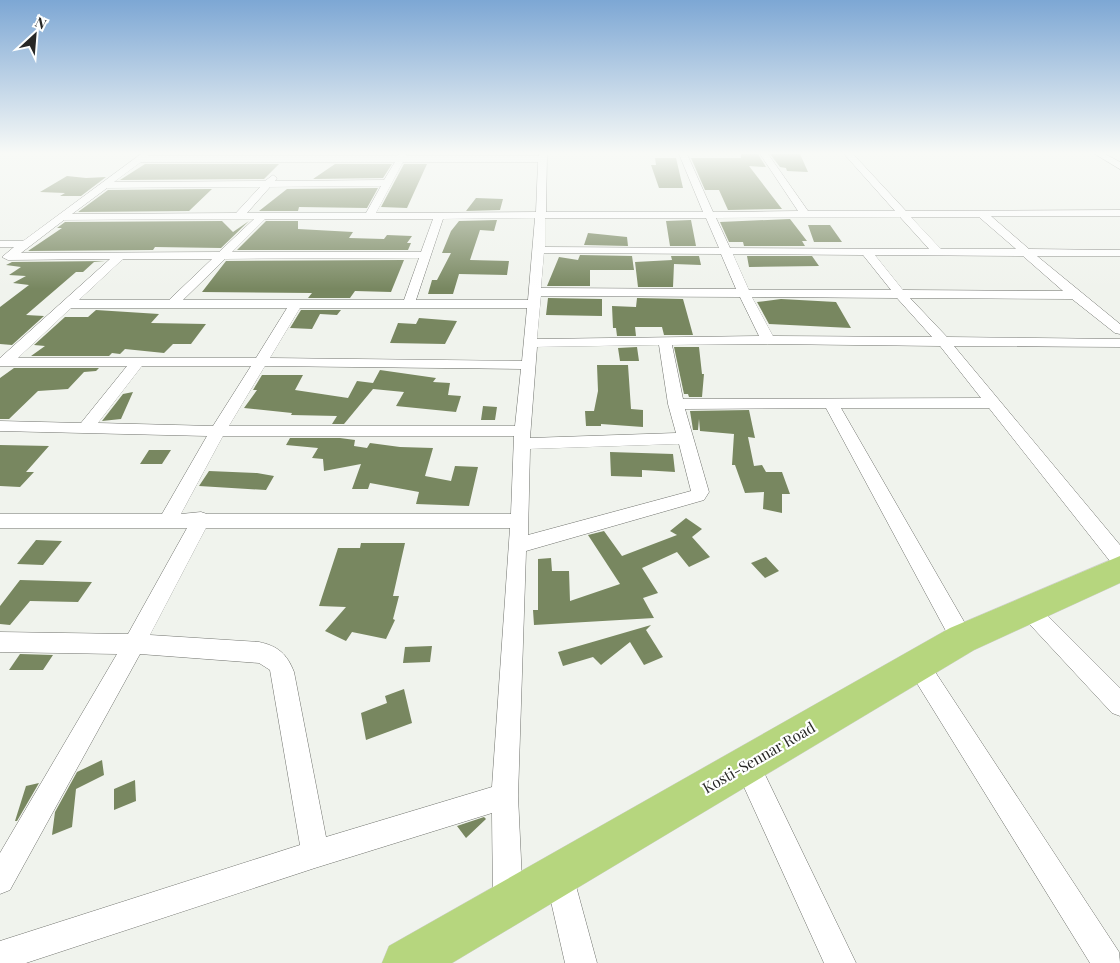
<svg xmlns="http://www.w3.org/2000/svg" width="1120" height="963" font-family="'Playfair Display',serif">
  <rect width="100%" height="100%" fill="#f0f3ed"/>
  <path fill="#788760" d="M741 154H758L766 167 749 166 782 209 728 210 719 190H705L691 158H741Z
    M770 154H800L808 172 787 171 786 168 780 167Z
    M655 158H676L683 188H659L651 165H656Z
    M145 164H279L264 179 120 180Z
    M335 164H392L383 178 313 179Z
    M404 164H427L407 208 381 207Z
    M67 176 86 178 106 177 81 196H60L65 193 40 192Z
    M378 188 367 208 299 207 298 211H259L287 189Z
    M212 189 189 211 78 212 108 190Z
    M476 198 503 199 500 210 466 211Z
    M790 219 807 241H802L805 246H744L743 242H729L720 222Z
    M497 220 494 231 480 230 470 260 509 261 507 275 459 274 453 294H428L432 280H437L451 253H442L451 231 459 221Z
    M691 220 696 246H670L666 221Z
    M222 221 233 232 249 221 221 248 155 247 153 250 28 251 62 228H57L65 222Z
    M266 221H298V229L353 232 349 238 384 239 387 235 412 236 407 243H411L408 250H237Z
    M808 225H830L842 242H814Z
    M588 233 627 237 628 246 584 245Z
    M580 255 632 256 634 270H590V286H547L559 257 578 260Z
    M671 256H699L701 265 674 264 673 287H638L635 262 672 260Z
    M747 256H812L819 266 749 267Z
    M404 260 391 292 355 291 350 298H308L312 293 202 292 226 261Z
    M105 261 94 262 83 272H76L26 315 44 316 12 345 0 344V307L29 285 13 283 26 276 9 275 21 267 6 265 12 262Z
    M548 298 602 299V316L546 315Z
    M637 298 683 299 693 335H664L662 327H635L636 336H617L616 328H613L612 306 636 307Z
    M781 299 836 302 851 328 769 324 757 302Z
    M96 310 159 314 151 323 206 324 191 344H173L164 353 125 349 120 354 112 353 109 356H31L45 346 34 345 65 317H88Z
    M301 310H341L337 315 320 314 312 329 290 328Z
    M419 318 457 321 445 344 390 343 398 323 416 324Z
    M637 347 639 361H620L618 348Z
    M674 347H699L702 374H704L702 397H689L688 394H684Z
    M597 365H628L631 409 643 410V427L601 424V426H586L585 411H594L598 391Z
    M14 368H99L96 371 84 372 68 389 38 391 9 419H0V378Z
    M380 370 436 378 433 382 450 383 448 395 461 396 456 412 396 406 404 392 373 389 344 424H332L337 416 291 415 292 413 244 408 257 390H253L262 375H303L295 390 348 398 357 381 373 383Z
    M133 392 121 419 102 421 123 394Z
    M483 406 497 407 495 420H481Z
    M749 410 755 438 748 437 754 466 762 465 766 472H782L790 494H782V513L763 509 764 492 745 493 735 465H732L734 434 700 431 699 419 698 430H693L690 411Z
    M290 438H340L355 440 354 446 367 448 370 443 400 447 433 448 425 476 451 481 455 466 478 467 469 506 416 504 419 492 370 483 368 489H352L361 464 324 471 323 459 312 458 318 448 286 445Z
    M0 445 49 446 26 472H34L20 487 0 486Z
    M149 450H171L162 464H140Z
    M610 452 673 454 675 472 642 470V477L611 476Z
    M209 471 257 473 274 476 266 490 199 486Z
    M686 518 702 529 692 537 710 557 689 567 677 552 642 568 658 593 643 598 654 618 534 625 533 610H538V559L551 558 552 571H569L570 601 620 584 588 535 604 531 622 556 677 535 670 531Z
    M36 540 62 541 43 565 17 564Z
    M361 543H405L393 596H399L393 619 395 620 386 639 352 632 346 641 325 631 346 607 319 606 338 548H360Z
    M766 557 779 571 765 578 751 563Z
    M20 580 92 582 78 602 30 601 10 625 0 624V606Z
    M651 625 646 630 663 657 644 665 630 642 601 665 593 657 563 666 558 652Z
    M432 646 430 662 403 663 405 647Z
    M20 654 53 655 43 670H9Z
    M404 689 412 723 366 740 361 713 387 703 385 696Z
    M102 760 104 775 76 789 72 827 52 835 55 812 77 772Z
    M135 780 136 801 114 810V789Z
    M39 783 17 821H15L26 786Z
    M484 817 486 819 466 838 457 826Z"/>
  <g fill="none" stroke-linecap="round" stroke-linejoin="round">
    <defs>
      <path id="street" d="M141 154H150L148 156H397L399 154H407L406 156H539V154H547L546 212H703L679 154H687L713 212 798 211 760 154H768L808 211H895L844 154H853L906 211 1120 210V216H991L1029 249 1120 250V256H1037L1120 324V334L1115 333 1072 299 910 298 947 337 1120 339V347L954 346 1120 545V567L1113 565 989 408H841L970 632 973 639 970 646 962 649 954 646 826 408 685 409 709 492 704 500 526 551 518 796 523 902 518 912 508 917 498 912 493 902 492 813 315 868 26 963H0V941L300 845 270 670 259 663 140 654 10 890 0 894V853L117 654 0 652V632L128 634 187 528H0V514H162L207 436 0 431V421L81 423 127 366H0V358L110 259 8 260 2 257 14 247H0V241H23ZM141 162H395L384 180 275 181 277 178 273 175 265 181 114 182ZM403 162H538L536 212 376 213ZM381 186 366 213H247L270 187ZM260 187 236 213 72 214 107 188ZM900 217 929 249 730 248 716 218ZM911 217H979L1016 249H941ZM535 218 528 300H416L443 219ZM545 218H706L719 248 545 247ZM254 219 219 252 21 253 64 220ZM265 219H433L421 252H232ZM544 253 721 254 736 289 541 288ZM733 254 863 255 891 290H749ZM875 255 1023 256 1063 291 903 290ZM419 258 404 300H183L225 259ZM123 259H212L169 300H79ZM541 296 740 297 759 336 537 339ZM752 297 897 298 932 337 773 336ZM71 308H287L256 358H18ZM300 308H527L522 361 270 358ZM768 344 940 346 981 398 683 399 672 345ZM659 345 668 404 676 433 530 438 537 347ZM142 366H251L213 426 98 423ZM265 366 521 369 515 426H229ZM223 436H514L511 514H207L201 512 181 514ZM679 444 691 491 528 535 530 449ZM206 528H510L492 787 326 837 294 672C287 654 278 646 259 642L150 635Z
        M1095 154H1105L1120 162V169Z
        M1029 601 1036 604 1120 688V716L1112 713 1022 616 1018 610 1022 604Z
        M918 655 926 658 1119 952 1120 963H1090L910 672 907 665 910 658Z
        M747 752 756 756 856 963H824L734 765 738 756Z
        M559 861 569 865 573 875 597 963H565L545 875 549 865Z"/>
      <path id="highway" d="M1120 556V583L974 650 452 963H382L389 946 950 628Z"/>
    </defs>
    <use href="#street" stroke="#71736e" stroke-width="1"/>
    <use href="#highway" stroke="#d0d0cf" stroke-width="1"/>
    <use href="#street" fill="#fff" fill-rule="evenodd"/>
    <use href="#highway" fill="#b6d67e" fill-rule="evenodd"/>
  </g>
  <linearGradient id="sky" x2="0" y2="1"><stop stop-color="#7da7d4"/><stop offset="0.53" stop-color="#f8faf7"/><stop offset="1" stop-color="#f8faf7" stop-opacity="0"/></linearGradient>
  <rect width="1120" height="289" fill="url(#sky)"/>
  <g text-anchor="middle" stroke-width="4.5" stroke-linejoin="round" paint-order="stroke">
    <g font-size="15" fill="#282826" stroke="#fefffe">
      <text transform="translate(759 758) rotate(-30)" y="5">Kosti-Sennar Road</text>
    </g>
  </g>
  <g transform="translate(35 35) rotate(26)" stroke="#fefffe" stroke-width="4" paint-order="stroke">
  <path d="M0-4L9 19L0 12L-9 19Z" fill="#282826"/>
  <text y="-8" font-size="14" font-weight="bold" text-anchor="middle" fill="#282826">N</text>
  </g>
</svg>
